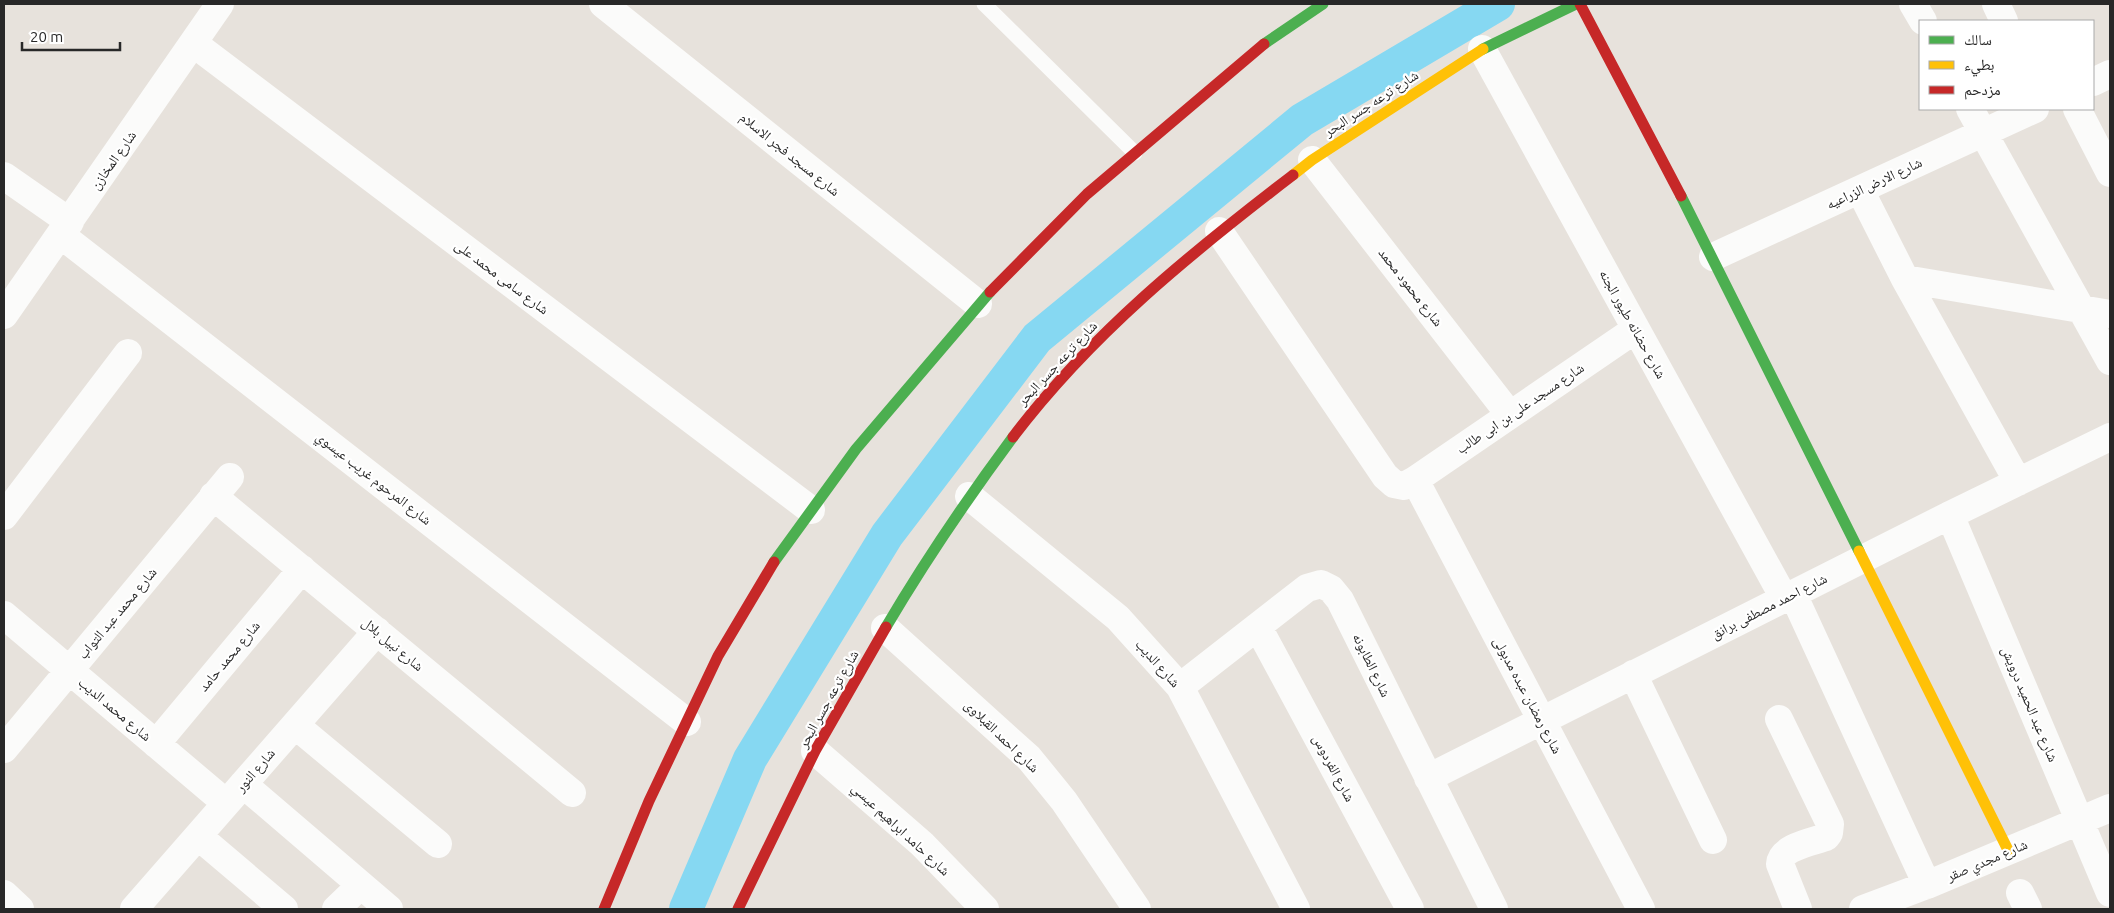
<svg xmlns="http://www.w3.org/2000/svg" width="2114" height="913" font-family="Ubuntu,'Noto Naskh Arabic',sans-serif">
  <rect width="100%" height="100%" fill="#e7e2dc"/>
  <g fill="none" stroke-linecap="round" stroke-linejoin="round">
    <path stroke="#86d8f2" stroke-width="34" d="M686 909 750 759 887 535 1037 338 1302 120 1498 4"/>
    <path stroke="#fbfbfa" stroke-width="15" d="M984 4 1135 153"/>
    <path stroke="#fbfbfa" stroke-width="28" d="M603 4 978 304
      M1913 4 1923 21
      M1996 4 2004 21
      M193 43 811 510
      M1482 49 1784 598
      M2093 82 2110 74
      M1970 109 2110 361
      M2077 109 2110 173
      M1312 160 1510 415
      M4 176 70 222
      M1860 190 1905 279 2018 482
      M1219 231 1385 476 1394 484 1404 486 1415 480 1636 329
      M61 235 687 722
      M1713 257 2035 109
      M1905 279 2110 314
      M4 315 220 4
      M1415 480 1641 909
      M213 496 572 793
      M969 496 1118 618 1180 687 1296 909
      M1950 515 2110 893
      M4 516 128 353
      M1793 594 1927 885
      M4 615 226 803
      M1258 627 1410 909
      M885 628 1029 758 1064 801 1137 909
      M1633 674 1713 840
      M1180 687 1307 588 1321 584 1331 589 1340 600 1494 909
      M1779 719 1830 824 1829 833 1826 837C1812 842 1781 847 1780 864L1798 909
      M295 725 438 844
      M156 744 302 569
      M4 749 230 477
      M815 751 922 844 985 909
      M1428 778 1950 515 2110 437
      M243 784 389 909
      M198 836 284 909
      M2020 893 2028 909
      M4 894 20 909
      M134 909 377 631
      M336 909 361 885
      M1863 909 1927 885 2110 808"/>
    <path stroke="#4caf50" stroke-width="11" d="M1264 44 1323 4
      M1483 49 1576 4
      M1681 196 1859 551
      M774 562 856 449 990 292
      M886 627C925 561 967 499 1013 437"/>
    <path stroke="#ffc107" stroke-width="11" d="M1293 175 1312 160 1483 49
      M1859 551 2008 850"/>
    <path stroke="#c62828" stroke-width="11" d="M1580 4 1681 196
      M990 292 1087 194 1264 44
      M1013 437C1091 334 1191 253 1293 175
      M604 909 649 801 718 656 774 562
      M738 909 815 751 886 627"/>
  </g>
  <g text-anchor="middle" stroke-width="4.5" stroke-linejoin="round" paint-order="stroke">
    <g font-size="14" fill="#282828" stroke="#fff">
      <text transform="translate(1371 103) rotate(-33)" y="5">شارع ترعه جسر البحر</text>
      <text transform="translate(790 154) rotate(39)" y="5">شارع مسجد فجر الاسلام</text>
      <text transform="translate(113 160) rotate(-55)" y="5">شارع المخازن</text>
      <text transform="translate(1874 183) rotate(-25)" y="5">شارع الارض الزراعيه</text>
      <text transform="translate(502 277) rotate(37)" y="5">شارع سامى محمد على</text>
      <text transform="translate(1411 287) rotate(52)" y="5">شارع محمود محمد</text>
      <text transform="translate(1633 324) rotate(61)" y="5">شارع حضانه طيور الجنه</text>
      <text transform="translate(1057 363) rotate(-47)" y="5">شارع ترعه جسر البحر</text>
      <text transform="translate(1520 408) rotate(-34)" y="5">شارع مسجد على بن ابى طالب</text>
      <text transform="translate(374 478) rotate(38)" y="5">شارع المرحوم غريب عيسوي</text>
      <text transform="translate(1769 606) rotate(-27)" y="5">شارع احمد مصطفى برانق</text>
      <text transform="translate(117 613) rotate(-50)" y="5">شارع محمد عبد التواب</text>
      <text transform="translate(393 644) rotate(40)" y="5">شارع نبيل بلال</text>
      <text transform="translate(229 656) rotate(-50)" y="5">شارع محمد حامد</text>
      <text transform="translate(1158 663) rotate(48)" y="5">شارع الديب</text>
      <text transform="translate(1372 665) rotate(64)" y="5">شارع الطابونه</text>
      <text transform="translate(1528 695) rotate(62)" y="5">شارع رمضان عبده مدبولى</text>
      <text transform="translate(828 699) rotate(-61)" y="5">شارع ترعه جسر البحر</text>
      <text transform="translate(2030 704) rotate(67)" y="5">شارع عبد الحميد درويش</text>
      <text transform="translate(115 709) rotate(40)" y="5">شارع محمد الديب</text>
      <text transform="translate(1002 736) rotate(44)" y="5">شارع احمد القبلاوى</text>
      <text transform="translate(1334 768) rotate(62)" y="5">شارع الفردوس</text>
      <text transform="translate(255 770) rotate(-49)" y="5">شارع النور</text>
      <text transform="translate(901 829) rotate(43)" y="5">شارع حامد ابراهيم عيسي</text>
      <text transform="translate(1987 860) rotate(-23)" y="5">شارع مجدي صقر</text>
    </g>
  </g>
  <rect width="2114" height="913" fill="none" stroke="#282828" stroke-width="10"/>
  <rect x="1919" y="20" width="175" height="90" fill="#ffffff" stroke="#a9a9a9"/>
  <rect x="1929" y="36" width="25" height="8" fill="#4caf50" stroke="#a9a9a9"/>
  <text x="1964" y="45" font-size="15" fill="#282828">سالك</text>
  <rect x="1929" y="61" width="25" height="8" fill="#ffc107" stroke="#a9a9a9"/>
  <text x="1964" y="70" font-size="15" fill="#282828">بطيء</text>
  <rect x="1929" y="86" width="25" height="8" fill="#c62828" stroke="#a9a9a9"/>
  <text x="1964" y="95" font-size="15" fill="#282828">مزدحم</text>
  <path d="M22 42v8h98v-8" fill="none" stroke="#282828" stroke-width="2.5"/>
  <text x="30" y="42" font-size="15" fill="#282828" stroke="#ffffff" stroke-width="4" paint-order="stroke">20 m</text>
</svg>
